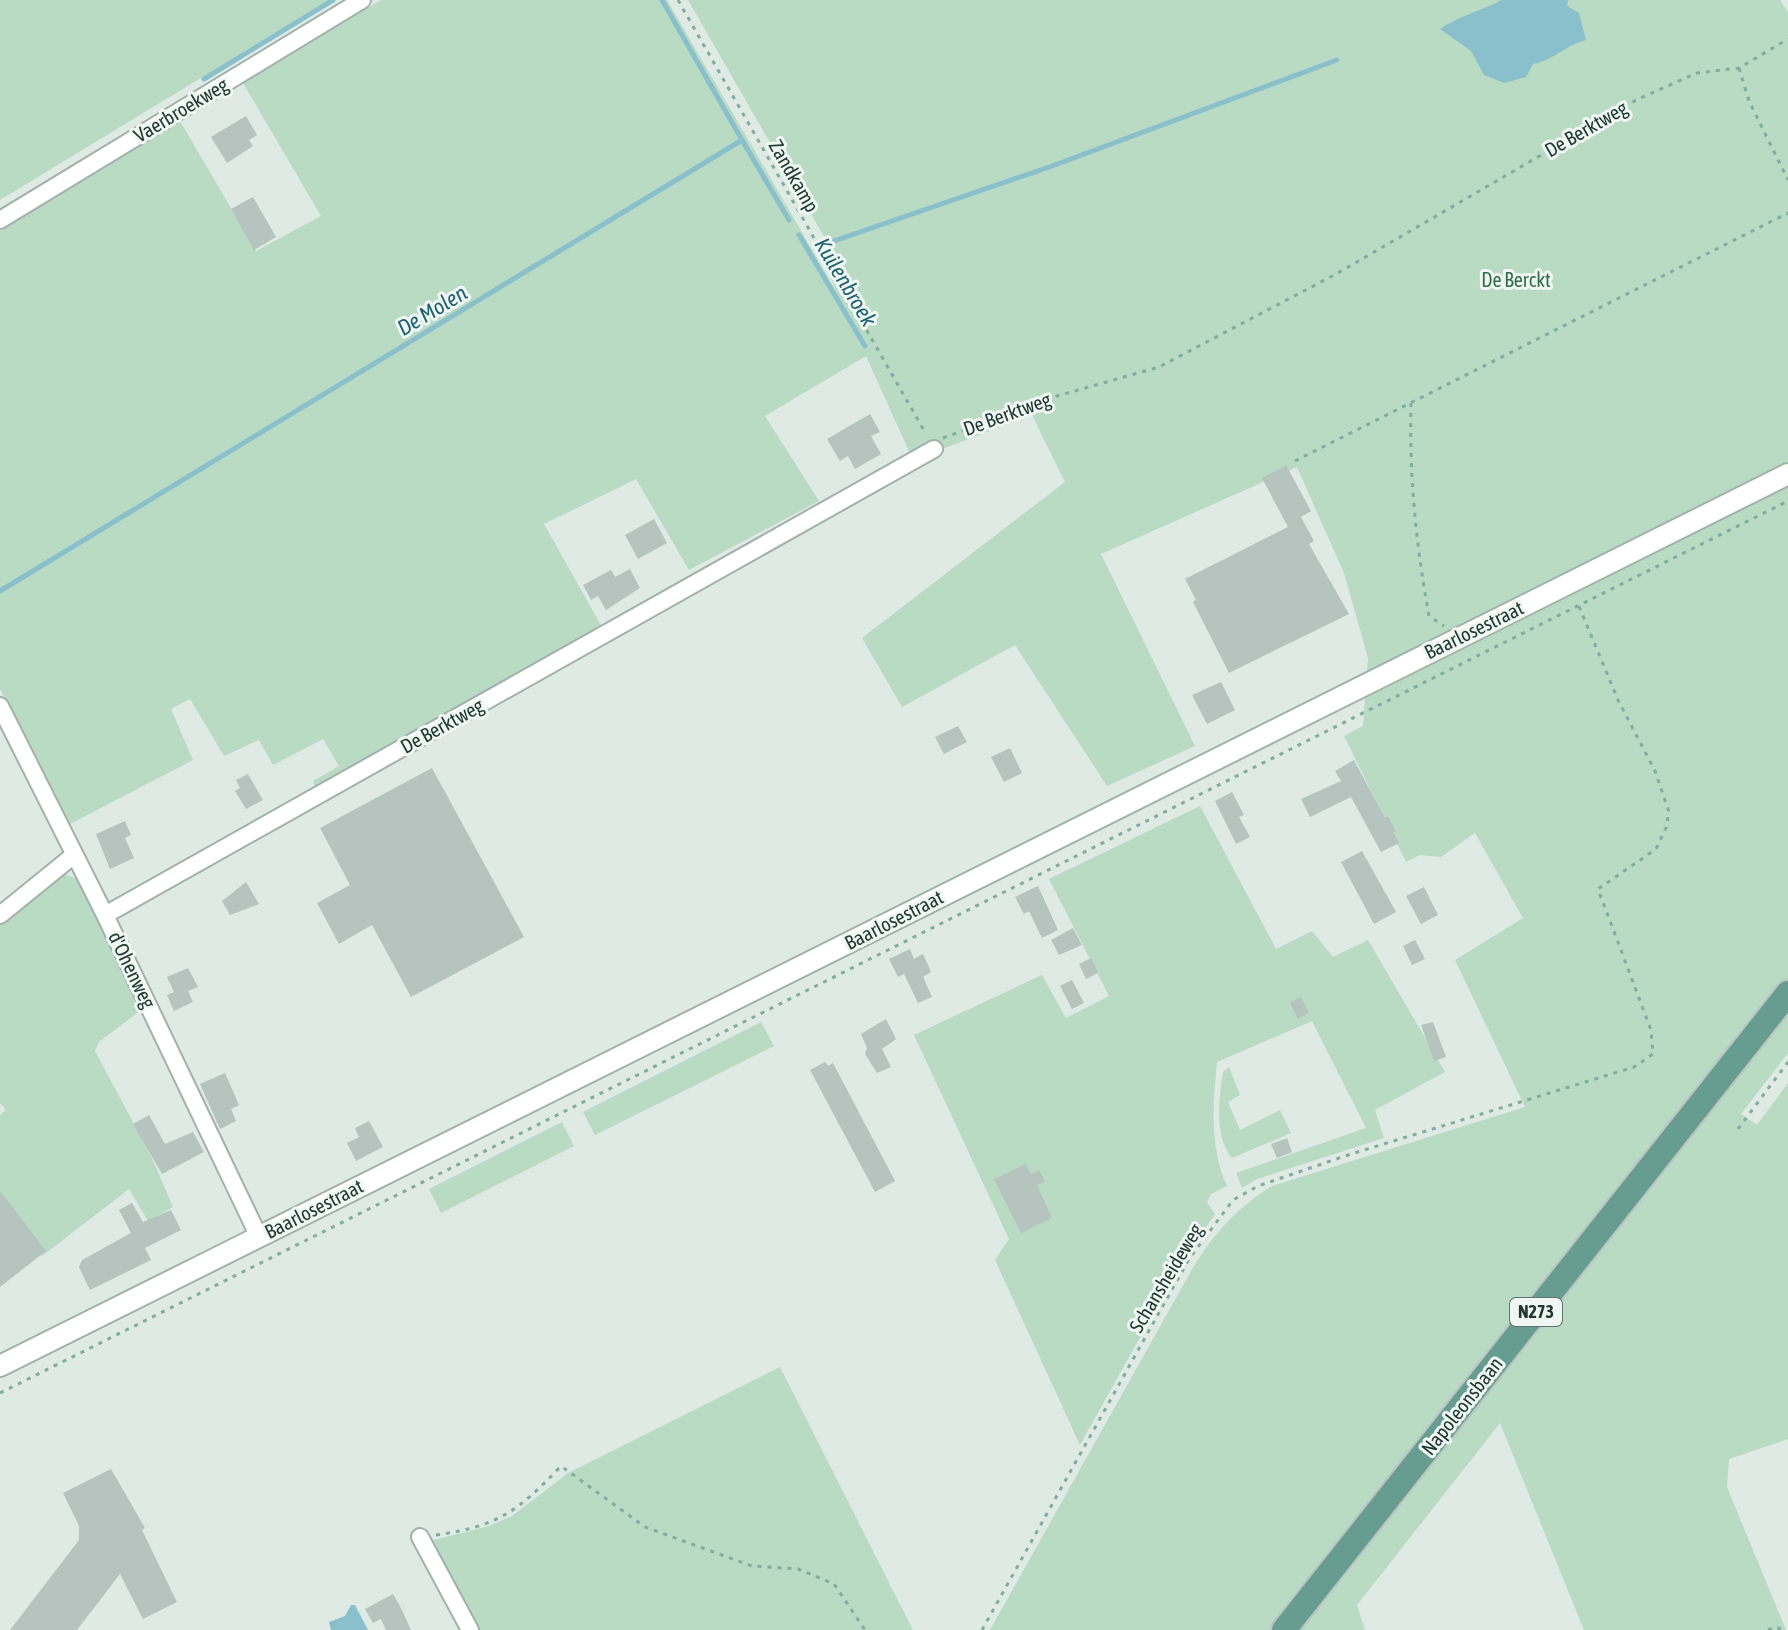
<svg xmlns="http://www.w3.org/2000/svg" width="1788" height="1630" font-family="'Asap Condensed',sans-serif">
  <rect width="100%" height="100%" fill="#dfeae5"/>
  <path fill="#b9dac3" d="M0 0H329L0 200Z
    M381 0H667L836 291 823 259 834 254 688 0H1780L1788 12V1053L1741 1114 1757 1125 1788 1083V1439L1729 1459 1727 1487 1786 1630H1584L1500 1423 1357 1605 1365 1630H1300L1750 1055 1274 1630H990L1191 1271C1212 1236 1237 1207 1272 1186L1525 1107 1455 960 1523 918 1475 833 1441 857 1420 855 1406 862 1344 736 1363 726 1368 658 1344 573 1297 467 1101 554 1195 746 1107 786 1015 645 902 707 862 638 1065 482 1032 415 913 460 866 356 765 416 819 501 689 570 636 479 544 524 602 627 315 787 313 781 339 766 323 739 273 765 259 740 224 756 190 699 171 709 193 760 68 825 0 689V231L180 121 256 251 321 216 243 83Z
    M1200 806 1276 949 1312 931 1333 957 1368 940 1445 1072 1375 1110 1384 1138 1257 1179 1242 1188 1236 1173 1366 1128 1312 1021 1217 1062C1213 1105 1209 1146 1227 1186L1211 1194 1207 1202 1215 1214 1185 1257 1080 1445 995 1260 1009 1239 914 1035 1042 975 1066 1018 1109 996 1049 879Z
    M64 874 78 879 141 1010 99 1042 95 1051 151 1156 173 1207 148 1221 129 1189 42 1256 0 1200V1115L6 1110 0 1103V923Z
    M761 1022 774 1046 595 1135 583 1112Z
    M1229 1067 1240 1095 1228 1102 1240 1130 1280 1110 1291 1133 1232 1158C1214 1138 1219 1097 1223 1072Z
    M562 1122 574 1146 441 1213 429 1189Z
    M780 1367 913 1630H475L430 1541 489 1526 512 1516 568 1473Z"/>
  <path fill="#8ac0cc" d="M1502 0H1568L1567 6 1579 13 1586 40C1564 46 1554 60 1533 64L1526 77 1504 83 1484 75 1471 51 1440 29C1459 16 1481 11 1502 0Z
    M351 1605H355L368 1630H331L329 1622 345 1616Z"/>
  <g fill="none" stroke-linecap="round" stroke-linejoin="round">
    <path stroke="#8ac0cc" stroke-width="5" d="M204 79 333 0
      M742 140 789 220
      M799 235 865 346
      M831 242 1052 166 1337 60
      M0 591 742 140 662 0"/>
  </g>
  <path fill="#b5c4be" d="M246 116 257 135 249 140 253 146 227 163 211 137Z
    M253 197 276 237 254 250 231 209Z
    M870 414 880 432 871 436 881 454 855 469 848 456 840 461 827 439Z
    M1286 465 1311 511 1301 517 1314 541 1309 544 1349 614 1229 673 1193 602 1196 600 1185 579 1288 527 1262 478Z
    M654 519 667 543 638 559 625 535Z
    M630 569 640 588 606 610 598 596 591 600 583 585 611 570 615 577Z
    M1221 682 1235 710 1207 724 1192 695Z
    M958 726 967 742 944 754 935 737Z
    M1010 748 1022 773 1004 782 991 757Z
    M1354 760 1385 818 1388 816 1396 831 1393 832 1399 843 1381 852 1351 797 1310 817 1301 799 1341 781 1335 771Z
    M432 768 524 937 411 997 372 925 339 944 317 903 350 885 320 828Z
    M248 774 263 800 246 809 235 791 240 788 236 780Z
    M1232 792 1244 815 1239 817 1250 837 1236 844 1215 801Z
    M125 821 131 835 125 838 134 858 110 869 96 834Z
    M1362 851 1396 912 1374 924 1341 862Z
    M246 882 259 904 230 915 222 901Z
    M1038 886 1058 930 1042 938 1029 911 1024 914 1015 897Z
    M1424 887 1438 915 1421 924 1406 896Z
    M1073 928 1082 945 1059 955 1051 940Z
    M1415 940 1425 959 1412 965 1403 946Z
    M910 949 914 959 923 954 931 972 923 977 932 997 918 1003 904 974 898 977 889 959Z
    M1091 958 1098 973 1086 979 1079 964Z
    M188 968 198 987 188 991 193 1002 174 1011 167 995 174 992 167 977Z
    M1072 980 1084 1003 1072 1009 1060 986Z
    M1301 997 1309 1013 1298 1019 1290 1003Z
    M886 1019 896 1039 882 1049 891 1067 877 1073 865 1054 867 1048 861 1034Z
    M1433 1022 1446 1057 1434 1061 1421 1025Z
    M825 1062 828 1066 833 1063 895 1181 875 1192 810 1070Z
    M225 1073 239 1105 231 1109 236 1121 220 1129 200 1084Z
    M149 1115 165 1144 193 1132 204 1152 162 1174 133 1124Z
    M369 1121 383 1147 356 1161 347 1143 359 1137 355 1128Z
    M1287 1138 1292 1152 1277 1158 1271 1144Z
    M1026 1164 1031 1174 1039 1170 1045 1182 1037 1185 1052 1218 1021 1233 994 1179Z
    M0 1191 46 1251 0 1287Z
    M132 1203 143 1222 171 1210 181 1230 145 1248 151 1260 90 1290 79 1267 82 1260 131 1233 119 1210Z
    M111 1469 145 1528 142 1530 177 1602 143 1619 120 1574 77 1630H10L79 1540V1526L63 1493Z
    M393 1594 401 1608 411 1630H386L381 1619 373 1623 365 1609Z"/>
  <g fill="none" stroke-linecap="round" stroke-linejoin="round">
    <defs>
      <path id="minor" d="M0 220 362 0
        M0 706 105 915 259 1237
        M0 915 74 855
        M105 915 934 449
        M420 1537 470 1630"/>
      <path id="tertiary" d="M0 1366 1788 474"/>
      <path id="primary" d="M1284 1630 1788 993"/>
    </defs>
    <use href="#minor" stroke="#a2b1ac" stroke-width="20"/>
    <use href="#tertiary" stroke="#a2b1ac" stroke-width="24"/>
    <use href="#primary" stroke="#bcc4c2" stroke-width="28"/>
    <path stroke="#82aca0" stroke-width="3" stroke-dasharray="4 6" stroke-linecap="butt" d="M678 0 926 434
      M1739 68 1749 101 1788 180
      M1411 403C1409 475 1416 545 1429 616L1444 626
      M943 438 1057 396 1159 367 1338 273 1636 100 1697 73 1739 68 1788 39
      M1295 461 1788 213
      M1738 1129 1788 1062
      M0 1393 1788 501
      M436 1535C499 1526 518 1511 561 1466L645 1527 752 1566 798 1569 834 1584 865 1630
      M982 1630 1189 1259 1233 1200 1258 1186 1348 1155 1634 1067 1653 1054 1651 1030 1598 889 1656 849 1666 828 1669 812 1655 771 1618 700 1578 604
      M1768 1630 1775 1627 1784 1630"/>
    <use href="#minor" stroke="#fff" stroke-width="16"/>
    <use href="#tertiary" stroke="#fff" stroke-width="20"/>
    <use href="#primary" stroke="#669d90" stroke-width="24"/>
  </g>
  <g text-anchor="middle" stroke-width="6" stroke-linejoin="round" paint-order="stroke">
    <rect fill="#f0f7f3" stroke="#5f726d" stroke-width="2" x="1510" y="1298" width="52" height="28" rx="6"/>
    <g font-size="18" font-weight="bold" fill="#213933">
      <text x="1536" y="1318">N273</text>
    </g>
    <g font-size="20" fill="#213933" stroke="#f0f7f3">
      <text transform="translate(181 110) rotate(-31)" y="7">Vaerbroekweg</text>
      <text transform="translate(1586 129) rotate(-30)" y="7">De Berktweg</text>
      <text transform="translate(794 176) rotate(60)" y="7">Zandkamp</text>
      <text transform="translate(1007 414) rotate(-20)" y="7">De Berktweg</text>
      <text transform="translate(1474 630) rotate(-26)" y="7">Baarlosestraat</text>
      <text transform="translate(442 726) rotate(-29)" y="7">De Berktweg</text>
      <text transform="translate(894 920) rotate(-27)" y="7">Baarlosestraat</text>
      <text transform="translate(132 970) rotate(64)" y="7">d'Ohenweg</text>
      <text transform="translate(314 1209) rotate(-27)" y="7">Baarlosestraat</text>
      <text transform="translate(1166 1278) rotate(-59)" y="7">Schansheideweg</text>
      <text transform="translate(1462 1406) rotate(-52)" y="7">Napoleonsbaan</text>
    </g>
    <g font-size="20" fill="#2e6d48" stroke="#f0f7f3">
      <text x="1516" y="287">De Berckt</text>
    </g>
    <g font-size="22" font-style="italic" fill="#1f6171" stroke="#f0f7f3">
      <text transform="translate(846 282) rotate(59)" y="8">Kuilenbroek</text>
      <text transform="translate(432 310) rotate(-31)" y="8">De Molen</text>
    </g>
  </g>
</svg>
